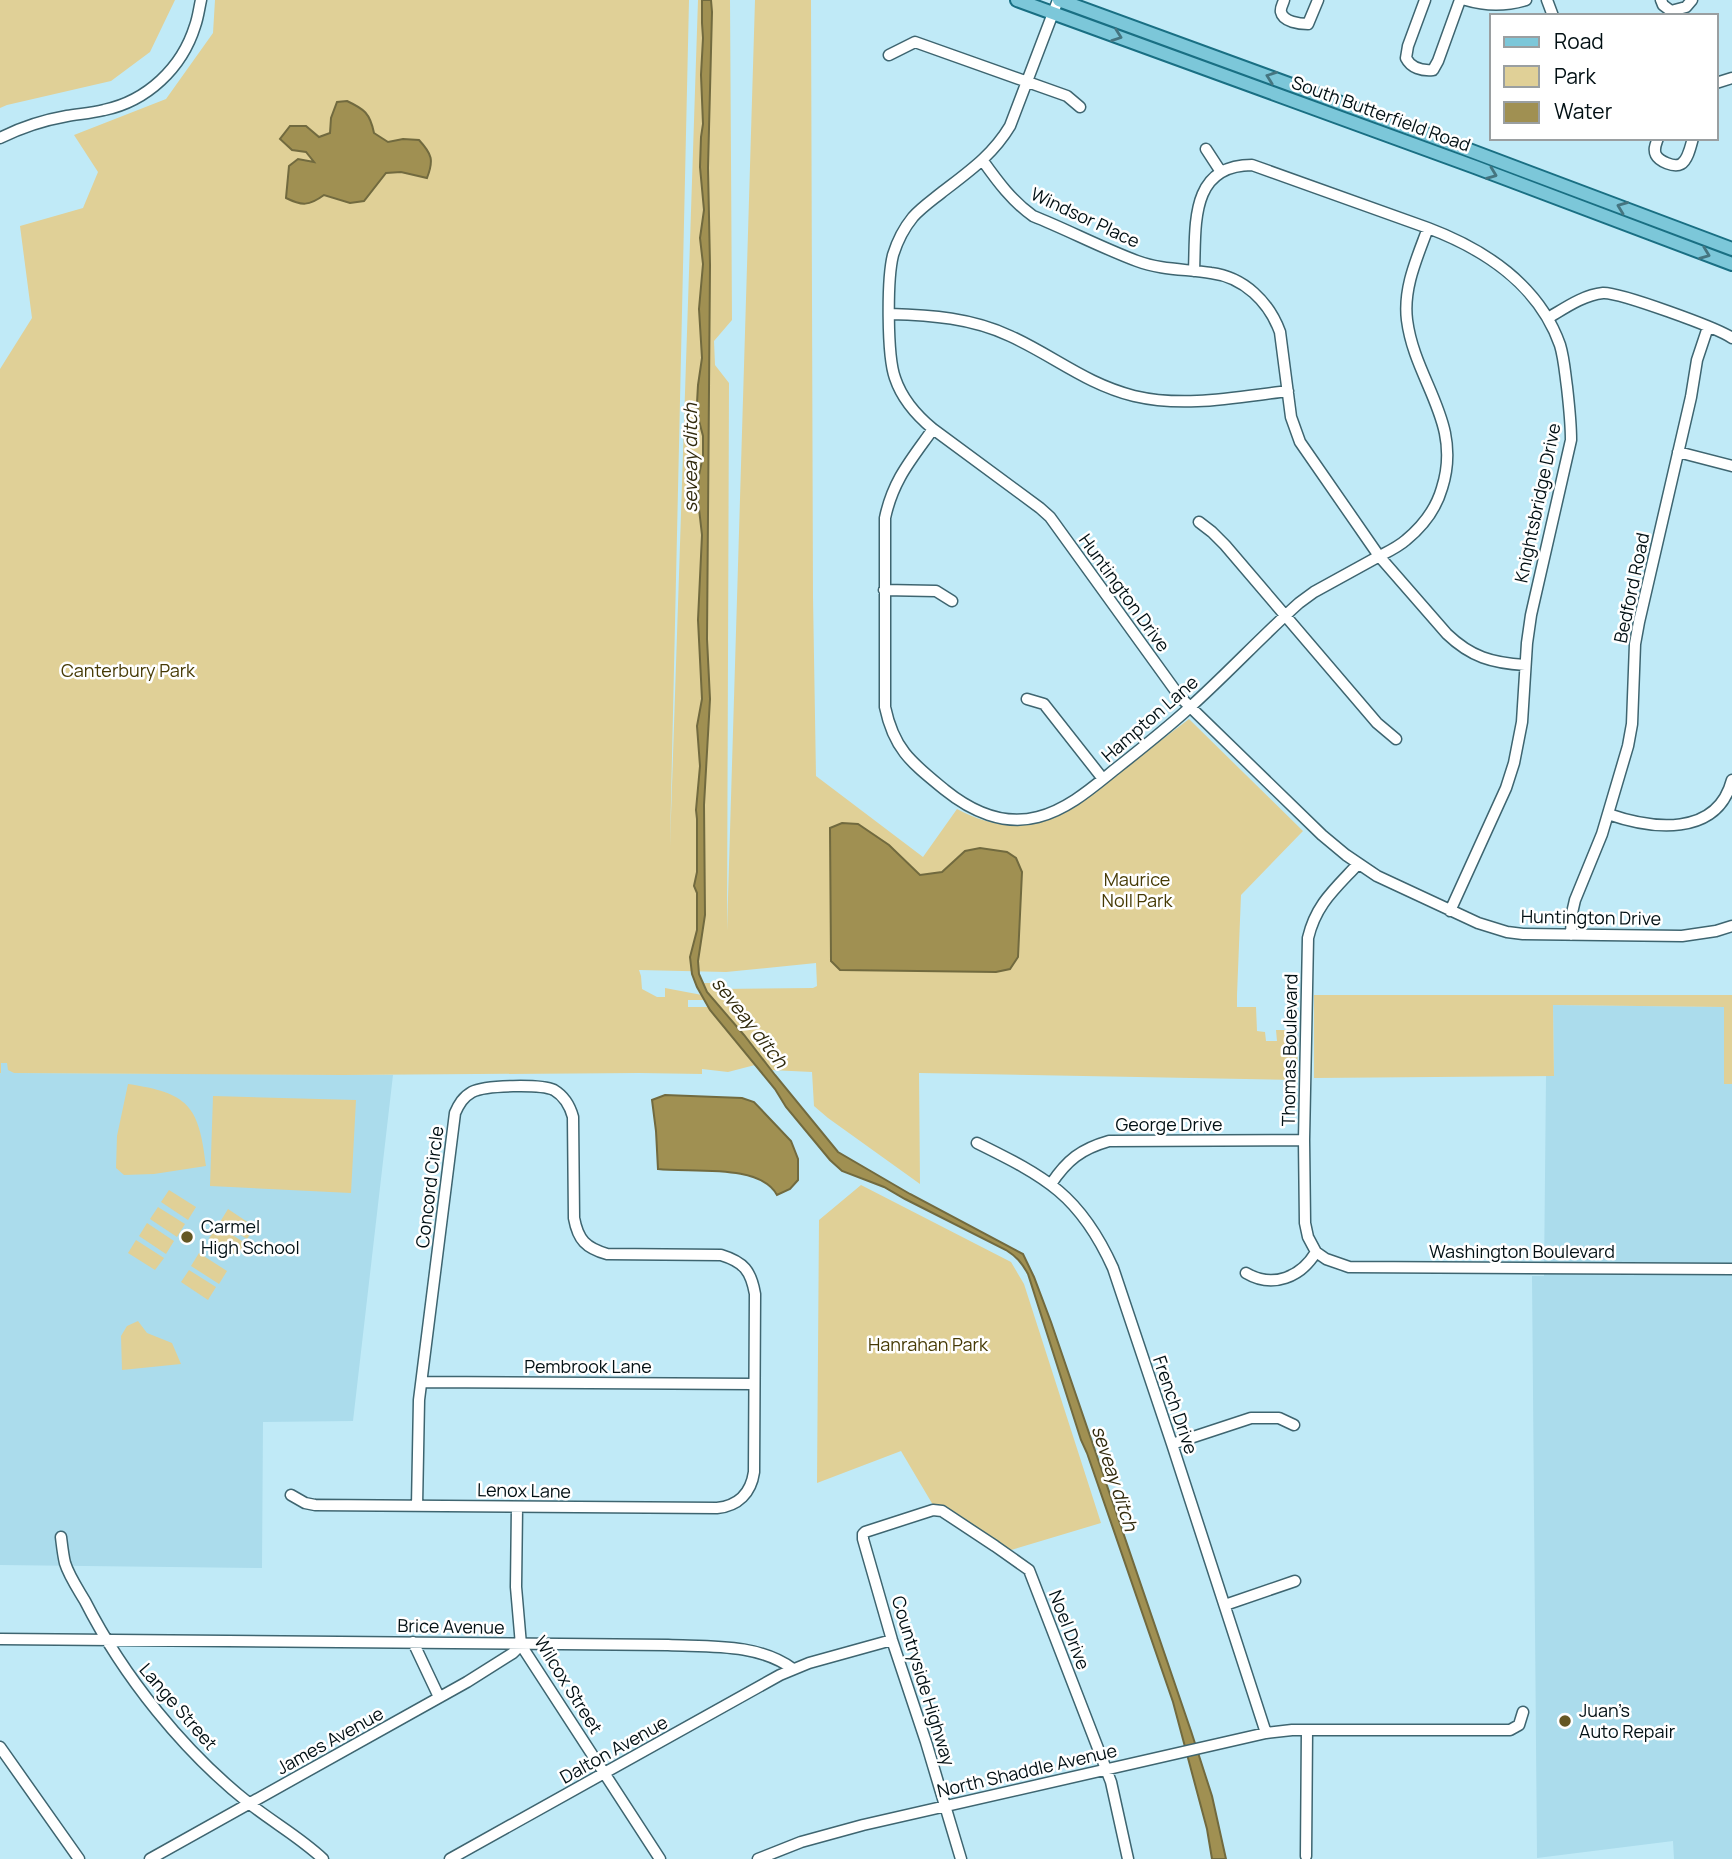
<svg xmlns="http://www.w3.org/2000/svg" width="1732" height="1859" font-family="Manrope,sans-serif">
  <rect width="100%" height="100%" fill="#c0eaf7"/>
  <path fill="#abdcec" d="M1553 1005 1724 1007V1083L1732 1084V1859H1674L1673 1841 1537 1858 1532 1276H1544L1546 1076 1554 1075Z
    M0 1063H7L14 1073 393 1075 353 1421 263 1422 262 1568 0 1565Z"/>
  <path fill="#e0d097" d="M0 0H175L150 52 111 81 7 105 0 108Z
    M215 0H689L670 846 698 0H730L732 320 714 341 715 365 729 383 727 931 755 0H811L813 597 816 776 923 857 957 809C998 831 1035 831 1075 806L1189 719 1303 831 1241 895 1237 995V1007H1256L1257 1031 1265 1032 1266 1041H1277L1276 1030H1297L1298 1080 919 1073 920 1184 828 1118 814 1106 812 1072 771 1070 744 1035 707 992 703 983H713L718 989 813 988 817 986 816 963 726 972 639 970 641 976 642 989 657 997H665V988L702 995 705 1000H688V1007H708L755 1065 728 1072 702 1069V1074L639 1073 342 1075 14 1073 8 1070 7 1063H1V1073H0V369L32 318 20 226 83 208 98 172 74 135 166 99 213 33Z
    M1314 995H1732V1084H1724V1007L1553 1005 1554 1076 1314 1078Z
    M128 1084C188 1093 199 1105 206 1166L154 1174 124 1175 116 1168 117 1136Z
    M213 1096 356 1100 351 1193 210 1186Z
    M861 1185 1011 1262 1024 1284 1101 1523 1011 1550 946 1508 933 1505 901 1451 817 1483 819 1220Z
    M169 1190 196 1207 188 1220 161 1202Z
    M158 1207 185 1224 177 1237 150 1219Z
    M228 1209 255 1227 247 1239 220 1222Z
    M147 1223 174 1241 166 1254 139 1236Z
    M218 1226 245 1243 237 1256 209 1238Z
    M136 1240 164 1258 155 1270 128 1253Z
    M199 1253 227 1271 219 1284 191 1266Z
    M189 1270 216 1287 208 1300 181 1282Z
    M138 1321 147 1333 172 1343 181 1364 122 1370 121 1336 127 1326Z"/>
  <path fill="#a09052" stroke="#716a3f" stroke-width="2" d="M702 0H711L712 12 708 168 710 265 707 639 710 699 704 805 705 915 698 961 699 974 707 992 744 1035 775 1075 838 1152 910 1194 1023 1254 1034 1277 1051 1322 1191 1731 1212 1796 1226 1859H1212L1207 1829 1173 1702 1087 1453 1081 1440 1028 1274C1022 1263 1017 1257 1006 1250L905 1199 884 1187 842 1171 830 1160 786 1107 775 1089 710 1010 697 987 692 974 690 957 697 930V893L694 886 697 872V819L696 810 700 766 697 726 702 699 698 620 702 535 698 500 699 475 703 456V436L699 421 697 403 698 385 702 358 699 309 703 264 700 238 704 210 700 167 701 137 703 124 701 75 703 38 702 23Z
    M347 101C364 109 370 113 374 133L388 142 403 139 419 140C432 154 434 160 427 178L401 172 386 173 364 201 350 203 324 195C309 206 302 206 286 198L289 166 298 159 314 162 306 152 292 150 280 139 290 126H306L319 137 330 133 331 118 337 102Z
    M842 823 858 824 889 845 920 875 942 872 965 851 980 848 1007 852 1016 858 1022 872 1018 957 1010 969 996 972 840 970 831 961 830 828Z
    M665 1095 742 1098 754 1102 791 1141 798 1159V1180L790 1189 777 1195C760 1163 690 1173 658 1169L656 1131 652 1100Z"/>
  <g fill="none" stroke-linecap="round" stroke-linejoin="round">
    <defs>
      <path id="minor" d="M1058 0 1010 126C992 156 968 172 941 193 931 201 921 208 913 217 904 228 897 242 893 255 887 279 887 356 895 378 902 399 916 415 933 429L1040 508 1050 517 1180 697 1322 835 1346 855 1377 876 1478 923 1507 932 1523 934 1682 936 1716 931 1732 926
        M1284 0C1283 4 1280 8 1281 12 1283 22 1300 24 1308 24L1318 0
        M1425 0 1408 46 1406 58C1411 68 1422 71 1433 70L1438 61 1460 0
        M1466 0C1486 6 1506 6 1526 0
        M1547 0 1553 16
        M1661 0 1663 5 1671 11 1686 7 1692 0
        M889 55 915 42 1067 96 1080 107
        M1716 83 1732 78
        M0 138C20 128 44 120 67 116 79 114 92 113 104 110 147 101 182 68 195 26 198 18 199 9 201 0
        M1658 138C1656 144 1653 149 1656 155 1659 161 1674 168 1681 164 1688 160 1691 145 1693 138
        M1206 149 1221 172
        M983 161C998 182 1012 201 1033 216 1068 230 1102 248 1137 261 1161 270 1186 269 1211 273 1244 277 1269 302 1280 332L1291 417 1300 442 1379 556 1447 634C1471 657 1492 663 1525 665
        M1194 271C1196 226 1189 165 1252 165L1428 228C1484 249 1539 285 1560 345 1564 358 1565 373 1567 387 1569 405 1571 422 1571 440L1531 615 1527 643 1522 722 1514 763 1506 788 1450 911
        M890 314C931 315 972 318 1010 336 1054 356 1086 384 1134 396 1185 408 1237 397 1288 391
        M1548 318C1565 308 1583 295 1603 293 1619 292 1718 328 1732 338
        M933 429C911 460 893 480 885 518V707C894 750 912 763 945 790 971 811 1004 826 1038 817 1069 809 1094 786 1118 767 1142 748 1166 729 1188 709 1226 675 1261 637 1299 603L1314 592C1334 581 1354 570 1374 559 1385 553 1397 548 1406 540 1423 526 1436 509 1442 488 1463 422 1415 382 1407 320 1403 288 1417 258 1428 228
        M1678 452 1732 466
        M1199 522 1212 532 1225 545 1377 723 1396 739
        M884 590 936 591 952 601
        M1027 699 1044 704 1103 779
        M1608 814C1651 829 1717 838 1732 780
        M1358 864C1335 889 1316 904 1308 938L1304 1140 1305 1223 1308 1237 1316 1252 1326 1259 1349 1267 1732 1269
        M1571 935 1572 913 1575 900 1602 834 1628 746 1632 724 1635 644 1639 622 1691 397 1697 360 1708 327
        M977 1143C1046 1177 1080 1195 1113 1268L1172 1444 1266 1733
        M1051 1184C1067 1160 1081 1149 1109 1141L1304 1140
        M1246 1273C1273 1289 1301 1277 1316 1252
        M422 1382 753 1384
        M1172 1444 1251 1418H1279L1294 1425
        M291 1495 305 1503 315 1505 717 1508C738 1506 751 1493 754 1472L755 1294C751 1271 744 1262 721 1255L607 1254C586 1248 578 1240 574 1218L573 1117C570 1106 564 1096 554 1090 541 1084 485 1085 472 1092 463 1097 459 1104 455 1113L419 1400 417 1506
        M517 1507 516 1587 521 1645 660 1859
        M61 1537C62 1545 63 1555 65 1563 69 1576 78 1589 85 1601 123 1676 184 1752 250 1804 274 1823 301 1838 323 1859
        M1225 1605 1295 1581
        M0 1639 668 1645C709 1647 758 1643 793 1669
        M413 1642 439 1697
        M0 1747 79 1859
        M1306 1856 1307 1730
        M150 1859 467 1682 513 1653 521 1645
        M450 1859 780 1675 809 1663 892 1640
        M758 1859 801 1842 863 1825 1266 1733 1292 1730H1510L1519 1725 1523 1712
        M961 1859 926 1742 892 1640 863 1539V1534L865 1532 933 1510 942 1511 995 1546 1029 1570 1111 1782 1128 1859"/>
      <path id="major" d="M1017 0 1475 167 1732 264
        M1059 0 1453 144 1732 249"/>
    </defs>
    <use href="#minor" stroke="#3e6570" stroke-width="13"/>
    <use href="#major" stroke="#196f83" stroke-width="16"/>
    <use href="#minor" stroke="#fff" stroke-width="10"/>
    <use href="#major" stroke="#7cc7d9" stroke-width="12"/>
  </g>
  <defs><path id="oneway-chevron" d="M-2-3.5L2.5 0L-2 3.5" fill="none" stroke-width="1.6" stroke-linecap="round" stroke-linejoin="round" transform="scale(1.75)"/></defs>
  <g stroke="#457580">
    <use href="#oneway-chevron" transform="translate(1117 36) rotate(20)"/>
    <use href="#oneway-chevron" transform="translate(1271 77) rotate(-160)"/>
    <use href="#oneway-chevron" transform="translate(1492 174) rotate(21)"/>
    <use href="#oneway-chevron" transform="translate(1622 207) rotate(-159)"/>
    <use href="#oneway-chevron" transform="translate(1705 254) rotate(21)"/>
  </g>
  <g fill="#645724" stroke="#fff" stroke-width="2.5">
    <circle cx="187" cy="1237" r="7"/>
    <circle cx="1565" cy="1721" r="7"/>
  </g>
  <g text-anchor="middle" stroke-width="5" stroke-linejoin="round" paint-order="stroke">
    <g font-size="18" fill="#021014" stroke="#fff">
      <text transform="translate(1381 114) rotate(20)" y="6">South Butterfield Road</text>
      <text transform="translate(1085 218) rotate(25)" y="6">Windsor Place</text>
      <text transform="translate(1538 503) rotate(-78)" y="6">Knightsbridge Drive</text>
      <text transform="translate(1632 588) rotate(-78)" y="6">Bedford Road</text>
      <text transform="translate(1124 593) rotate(54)" y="6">Huntington Drive</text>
      <text transform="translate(1150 719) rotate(-41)" y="6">Hampton Lane</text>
      <text transform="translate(1591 918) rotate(1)" y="6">Huntington Drive</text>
      <text transform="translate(1290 1050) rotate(-89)" y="6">Thomas Boulevard</text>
      <text x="1169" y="1131">George Drive</text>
      <text transform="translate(430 1187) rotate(-83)" y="6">Concord Circle</text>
      <text x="1522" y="1258">Washington Boulevard</text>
      <text x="588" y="1373">Pembrook Lane</text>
      <text transform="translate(1175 1405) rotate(71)" y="6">French Drive</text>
      <text transform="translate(524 1491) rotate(1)" y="6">Lenox Lane</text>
      <text transform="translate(451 1627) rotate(1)" y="6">Brice Avenue</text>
      <text transform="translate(1069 1630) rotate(69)" y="6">Noel Drive</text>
      <text transform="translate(923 1681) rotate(73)" y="6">Countryside Highway</text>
      <text transform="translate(568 1685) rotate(58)" y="6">Wilcox Street</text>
      <text transform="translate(178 1707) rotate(49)" y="6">Lange Street</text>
      <text transform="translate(330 1741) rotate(-29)" y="6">James Avenue</text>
      <text transform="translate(614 1750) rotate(-29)" y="6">Dalton Avenue</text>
      <text transform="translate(1027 1771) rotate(-13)" y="6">North Shaddle Avenue</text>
    </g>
    <g font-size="18" fill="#463a05" stroke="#fff">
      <text x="128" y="677">Canterbury Park</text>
      <text x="1137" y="886">Maurice<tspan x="1137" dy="21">Noll Park</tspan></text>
      <text x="928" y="1351">Hanrahan Park</text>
    </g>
    <g font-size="18" fill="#021014" stroke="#fff" text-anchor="start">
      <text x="201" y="1233">Carmel<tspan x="201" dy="21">High School</tspan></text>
      <text x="1579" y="1717">Juan’s<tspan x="1579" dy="21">Auto Repair</tspan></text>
    </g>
    <g font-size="19" font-style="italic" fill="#312a0d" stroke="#fff">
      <text transform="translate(690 458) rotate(-90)" y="7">seveay ditch</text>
      <text transform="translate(750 1022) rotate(52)" y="7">seveay ditch</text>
      <text transform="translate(1115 1478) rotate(72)" y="7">seveay ditch</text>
    </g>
  </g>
  <rect x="1490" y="14" width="228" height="126" fill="#ffffff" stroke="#9a9fa1" stroke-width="2"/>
  <rect x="1504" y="37" width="35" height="10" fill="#7cc7d9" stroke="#9a9fa1" stroke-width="2"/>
  <text x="1554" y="49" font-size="21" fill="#021014">Road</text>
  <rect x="1504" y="66" width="35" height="21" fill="#e0d097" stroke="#9a9fa1" stroke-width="2"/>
  <text x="1554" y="84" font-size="21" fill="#021014">Park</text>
  <rect x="1504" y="102" width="35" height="21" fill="#a09052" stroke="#9a9fa1" stroke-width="2"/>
  <text x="1554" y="119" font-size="21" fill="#021014">Water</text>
</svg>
